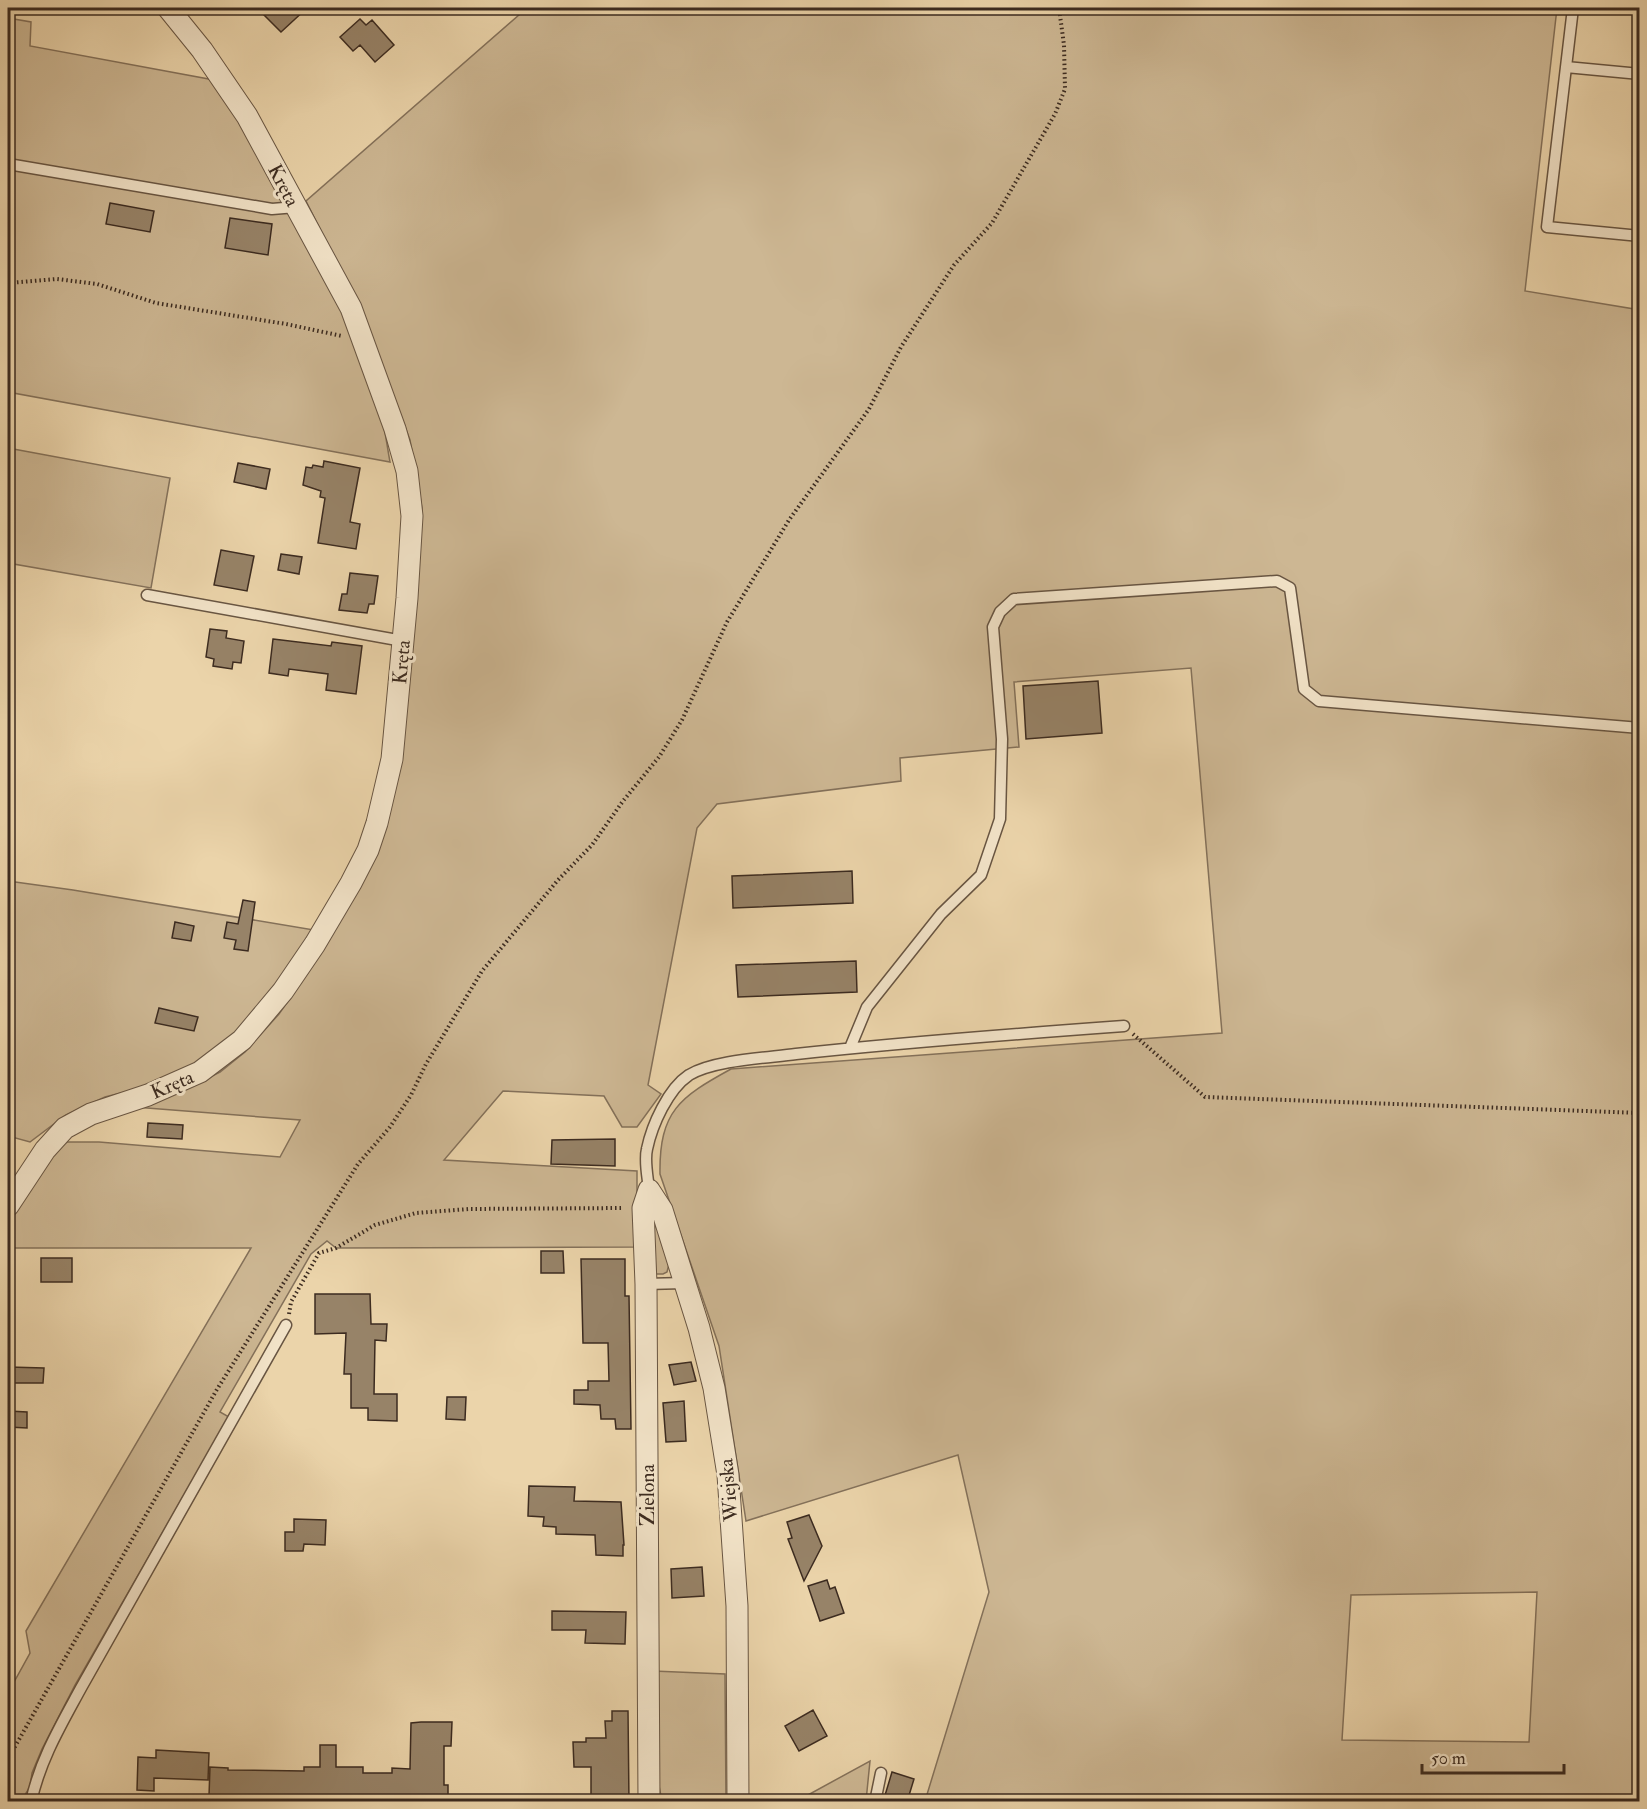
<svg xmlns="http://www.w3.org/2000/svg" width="1647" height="1809" font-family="'IM FELL Double Pica',serif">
  <rect width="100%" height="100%" fill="#ebd4aa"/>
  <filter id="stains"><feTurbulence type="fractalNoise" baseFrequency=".00333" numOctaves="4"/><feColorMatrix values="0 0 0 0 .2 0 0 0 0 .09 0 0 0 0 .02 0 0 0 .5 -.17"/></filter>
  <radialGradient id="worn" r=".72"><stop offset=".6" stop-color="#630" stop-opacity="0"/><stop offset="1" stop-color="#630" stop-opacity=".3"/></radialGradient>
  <path fill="#cdb793" stroke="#84715a" stroke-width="1.5" fill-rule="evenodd" d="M527 8H1557L1525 291 1640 310 1639 1801H925L989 1592 958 1455 746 1521 719 1346 660 1174C659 1111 680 1097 731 1069L1222 1033 1191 668 1014 682 1019 747 900 758 901 781 717 804 697 828 648 1085 661 1094 637 1127H622L604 1096 503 1091 444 1160 637 1171V1247L336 1248 327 1241 311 1254 220 1412 229 1417 75 1685 42 1749 32 1773 30 1787 21 1801 8 1802V1693L30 1653 26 1631 251 1248H8V1221L57 1148 67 1142H99L280 1157 300 1120 134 1107 190 1087 220 1072 245 1052 279 1014 313 965 348 905 414 630 422 508 410 440 366 321 306 201ZM1537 1592 1529 1742 1342 1740 1351 1595Z
    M8 18 31 22 30 46 214 80C277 187 344 293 381 413 385 429 387 446 390 462L8 392Z
    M8 448 170 478 151 588 8 563Z
    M8 881 73 890 314 930 279 980 250 1019 216 1054 157 1084 105 1097 66 1115 30 1142 8 1136Z
    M654 1217 669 1264 667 1272 663 1274H654Z
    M653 1671 725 1674 726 1801H662L659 1786Z
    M870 1761 866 1801H797Z"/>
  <path fill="#978368" stroke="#3c2b20" stroke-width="1.5" d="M257 8H307L281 32Z
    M360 19 366 25 372 20 394 45 375 62 360 45 353 51 340 37Z
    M110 203 154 211 150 232 106 224Z
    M230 218 272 224 268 255 225 248Z
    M324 461 360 468 350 522 360 524 356 549 318 543 325 498 320 497 321 491 303 485 306 467 312 468 313 465 323 467Z
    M238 463 270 469 266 489 234 482Z
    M221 550 254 556 247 591 214 585Z
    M281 554 302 557 299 574 278 570Z
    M350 573 378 576 374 604H369L367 613 339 610 342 594H347Z
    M210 629 227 631 226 638 244 641 241 663 233 662 232 669 213 666 214 659 206 657Z
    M273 639 331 646 332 642 362 646 356 694 326 690 328 674 289 669 288 676 269 673Z
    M1098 681 1102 733 1026 739 1023 686Z
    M852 871 853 903 733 908 732 876Z
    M243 900 255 902 248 951 234 949 236 940 224 938 227 922 238 924Z
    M175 922 194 926 191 941 172 938Z
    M856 961 857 992 738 997 736 965Z
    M159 1008 198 1017 194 1031 155 1023Z
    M148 1123 183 1125 182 1139 147 1137Z
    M615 1139V1166L551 1164 552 1140Z
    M541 1251H563L564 1273H541Z
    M41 1258H72V1282H41Z
    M581 1259H625V1296H629L631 1429H616L615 1419H601L600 1405 574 1404V1390H588V1381H609L608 1343H583Z
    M315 1294H370L371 1324H387L386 1341 375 1340 374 1394H397V1421L368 1420V1408H351V1374H344L346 1333 315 1334Z
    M691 1362 696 1381 674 1385 669 1365Z
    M8 1367 44 1368 43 1383H8Z
    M447 1397H466L465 1420 446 1419Z
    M684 1401 686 1441 666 1442 663 1403Z
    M8 1411 27 1412V1428L8 1427Z
    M529 1486 575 1487 574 1501 621 1502 624 1545H623V1556L596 1555 595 1535 556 1534V1527L543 1526 544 1517 528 1516Z
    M809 1515 822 1546 804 1581 788 1539 792 1538 787 1522Z
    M294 1519 326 1520 325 1545 304 1544 303 1551H285V1532H294Z
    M702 1567 704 1596 672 1598 671 1569Z
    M827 1580 830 1589 835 1587 844 1613 820 1621 808 1586Z
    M552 1611 626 1612 625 1644 585 1643 586 1630H552Z
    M813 1710 827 1736 799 1751 785 1726Z
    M612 1711H628L629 1802H591V1767H574L573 1742H586V1738H606L605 1721H612Z
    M421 1722H452L451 1746H444V1785H448V1801L209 1796 210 1767 228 1768V1770L304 1771V1767H320V1745H336V1767H363V1773H392V1768L410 1769 411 1723Z
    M156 1750 209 1753 208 1780 154 1778V1791L137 1790 138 1757 156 1758Z
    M892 1772 914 1779 907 1802H883Z"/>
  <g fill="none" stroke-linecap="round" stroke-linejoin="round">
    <defs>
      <path id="lane" d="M1573 8 1547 227 1640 236
        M1566 67 1640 74
        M8 164 272 209 296 207
        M147 595 403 641
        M850 1048 867 1007 941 914 981 875 1000 819 1002 739 993 627 1000 612 1014 599 1277 581 1290 588 1304 689 1319 701 1640 728
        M649 1190C648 1178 644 1161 647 1149 652 1125 668 1089 689 1075 714 1060 766 1058 796 1054 905 1042 1014 1034 1124 1026
        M646 1284 684 1283
        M31 1802C40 1760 61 1725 81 1688L286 1325
        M875 1802 881 1773"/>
      <path id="street" d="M649 1190 662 1210 699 1328 714 1388 728 1475 737 1606 738 1802
        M649 1190 643 1208 646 1284 649 1802
        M8 1206 45 1150 65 1128 91 1114 148 1095 200 1072 242 1040 283 991 315 944 351 883 368 850 377 823 392 759 407 598 412 516 407 471 395 429 351 308 247 116 202 50 168 8"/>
    </defs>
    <use href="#lane" stroke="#685542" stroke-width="13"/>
    <use href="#street" stroke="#685542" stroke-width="23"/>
    <path stroke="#3c2b20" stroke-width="4" stroke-dasharray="1.5 3" stroke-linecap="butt" d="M8 283 57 279 97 284 156 303 286 324 342 336
      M1133 1034 1205 1097 1640 1113
      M289 1314 291 1302 319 1253 336 1248 375 1225 416 1213 469 1209 624 1208
      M8 1759 216 1391 358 1164 390 1127 411 1095 426 1064 482 971 558 880 592 845 623 801 659 757 682 720 727 622 789 520 869 409 901 347 954 265 992 223 1055 114 1065 89 1064 45 1059 8"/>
    <use href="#lane" stroke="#f2e3c8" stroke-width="10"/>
    <use href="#street" stroke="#f2e3c8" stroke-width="21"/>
  </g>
  <g text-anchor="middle" stroke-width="6" stroke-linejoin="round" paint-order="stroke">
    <g font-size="20" fill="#3c2b20" stroke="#f2e3c8">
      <text transform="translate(284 185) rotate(62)" y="7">Kręta</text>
      <text transform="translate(401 662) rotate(-85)" y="7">Kręta</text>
      <text transform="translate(172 1084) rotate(-23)" y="7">Kręta</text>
      <text transform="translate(728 1490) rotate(-95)" y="7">Wiejska</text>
      <text transform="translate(647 1495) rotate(-90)" y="7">Zielona</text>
    </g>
  </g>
  <rect width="1647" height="1809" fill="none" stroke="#ebd4aa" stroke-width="30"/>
  <rect x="9" y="9" width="1629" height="1791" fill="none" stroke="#3c2b20" stroke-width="3"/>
  <rect x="15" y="15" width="1617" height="1779" fill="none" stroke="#3c2b20" stroke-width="1.5"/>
  <path d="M1422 1764v9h142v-9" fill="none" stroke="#3c2b20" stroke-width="3"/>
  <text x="1431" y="1764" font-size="18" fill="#3c2b20" stroke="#f2e3c8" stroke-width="4.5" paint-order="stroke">50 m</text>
  <rect width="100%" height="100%" filter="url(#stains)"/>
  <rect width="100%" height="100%" fill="url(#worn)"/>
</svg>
